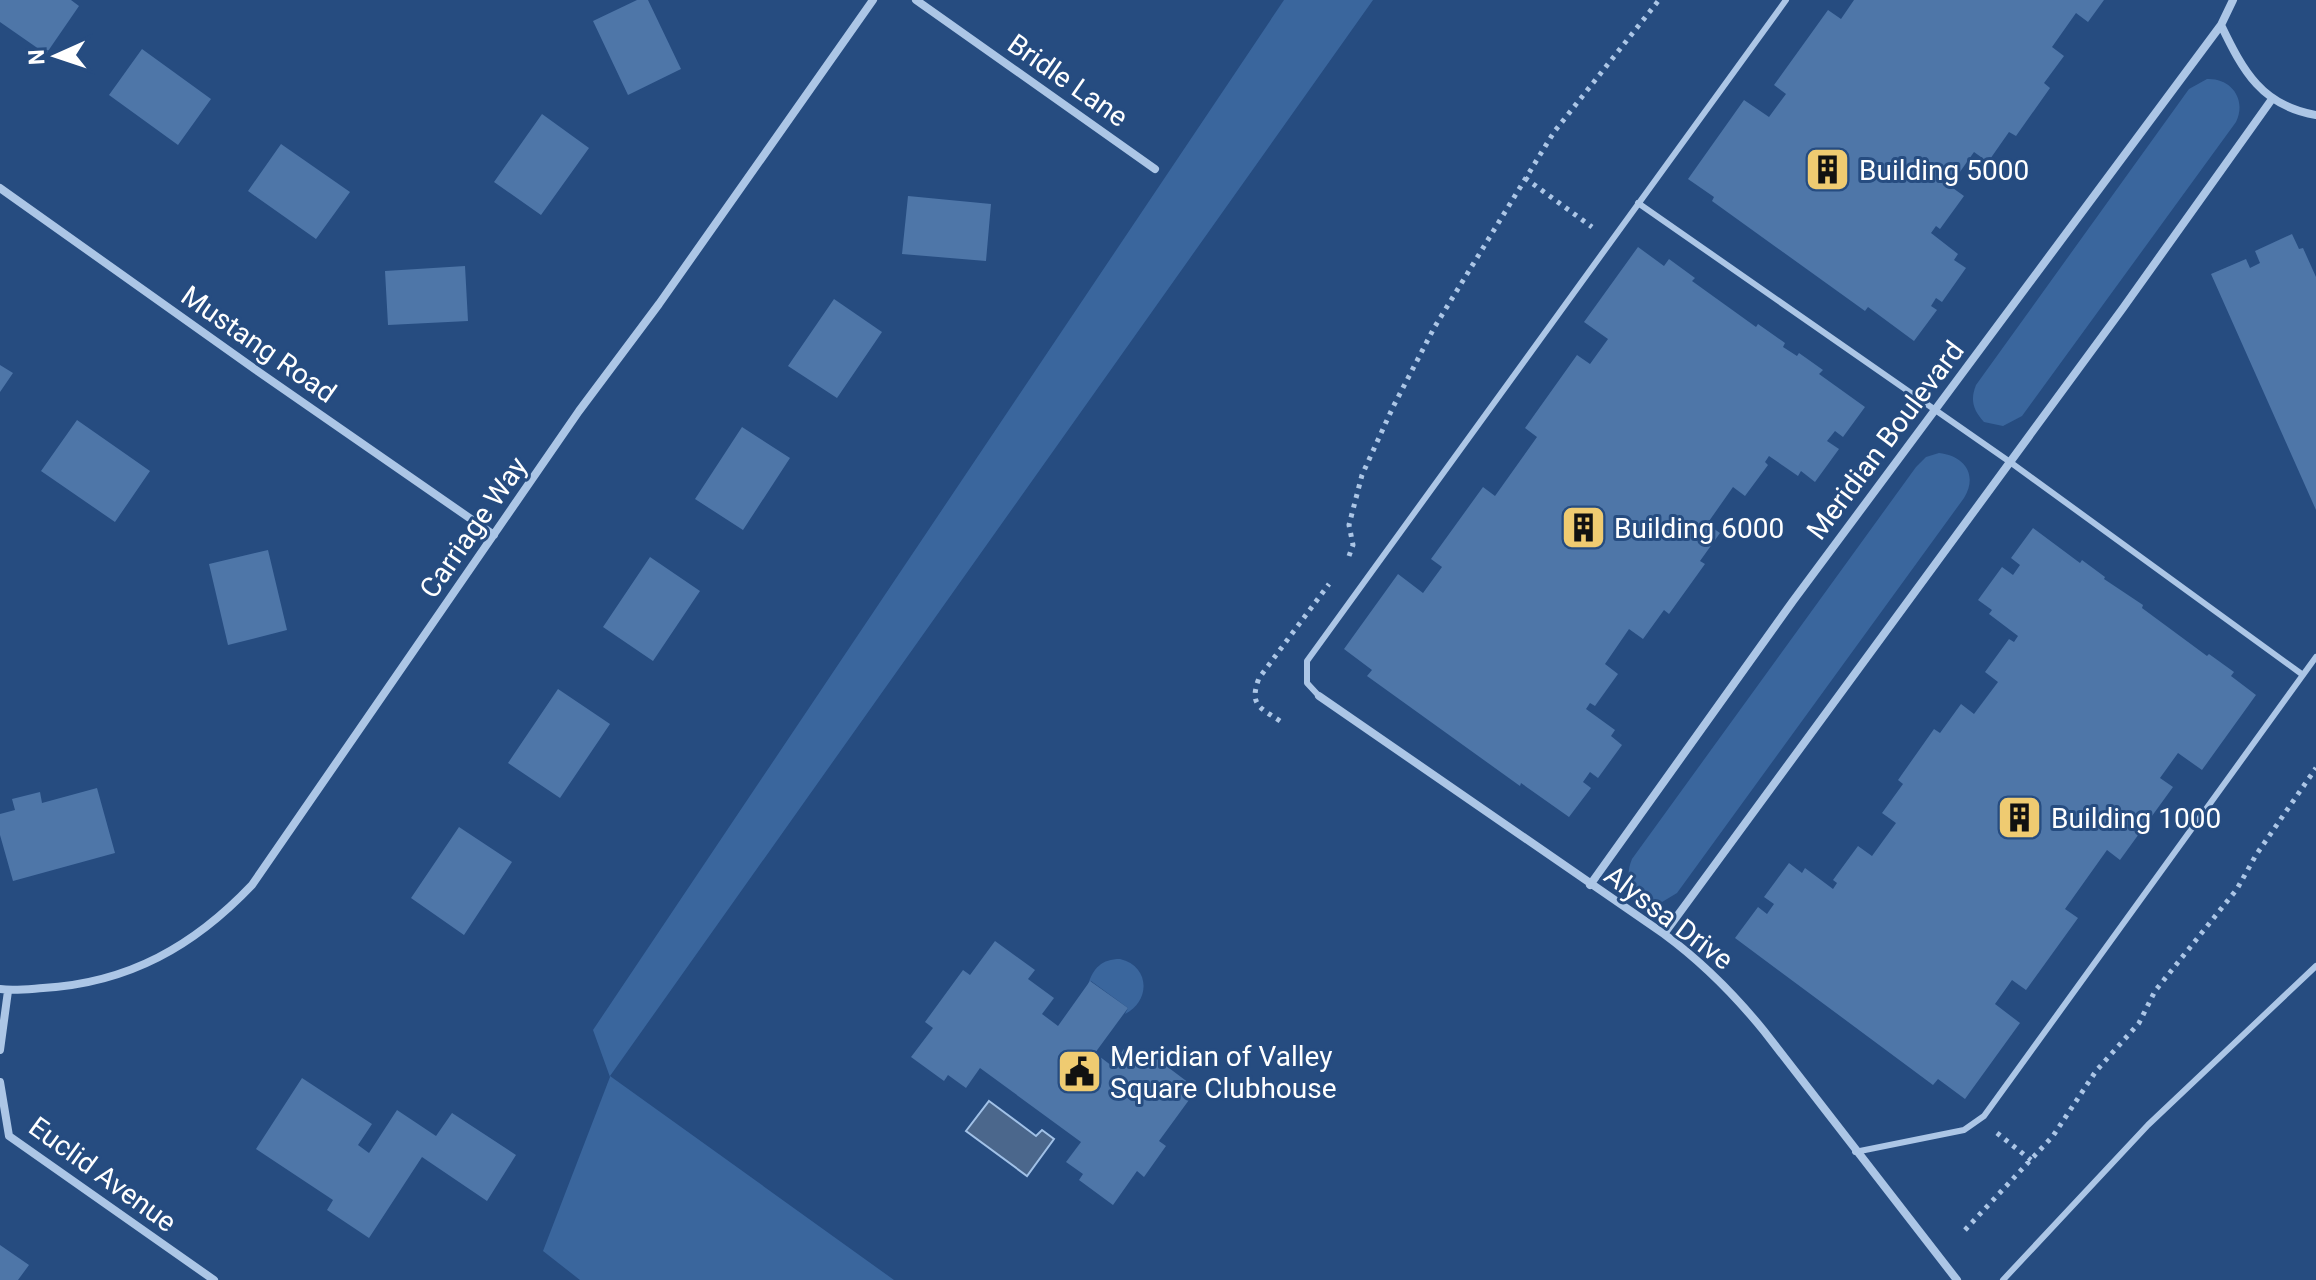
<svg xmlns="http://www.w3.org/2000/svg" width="2316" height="1280" font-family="Roboto,sans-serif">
  <rect width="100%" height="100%" fill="#264c80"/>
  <path fill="#3a669d" d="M1284 0H1373L610 1076 894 1280H580L543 1251 610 1077 593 1030Z
    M2207 79C2231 78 2247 99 2236 122L2022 416 2003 426 1984 422C1973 410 1970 400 1976 385L2189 89Z
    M1939 453C1965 456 1978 475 1964 498L1677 893 1662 902 1643 900C1629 888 1625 876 1632 859L1916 467 1926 457Z
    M1120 959C1150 966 1151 1001 1125 1014L1128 1008 1091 981 1088 985C1093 968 1102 959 1120 959Z"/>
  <path fill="#4b678c" stroke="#a1c1e7" stroke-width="2" d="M989 1101 1036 1136 1042 1130 1054 1139 1027 1176 966 1131Z"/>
  <path fill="#4e76a8" d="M0 0H71L79 6 46 54 0 22Z
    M637 0H648L681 69 628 95 593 21Z
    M1854 0H2104L2088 22 2076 13 2052 47 2064 56 2044 83 2050 88 2016 136 2009 132 1988 162 1974 152 1950 186 1964 196 1940 229 1936 226 1931 233 1958 254 1954 260 1966 268 1942 302 1936 298 1931 306 1937 310 1914 341 1868 307 1865 311 1712 201 1714 197 1688 179 1744 100 1769 117 1786 94 1774 85 1828 10 1841 19Z
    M142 49 211 99 178 145 109 95Z
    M542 114 589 148 541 215 494 182Z
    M281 144 350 192 316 239 248 191Z
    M908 196 991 204 986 261 902 254Z
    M2292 234 2299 249 2303 248 2316 277V510L2211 274 2246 259 2250 268 2260 263 2255 251Z
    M1638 247 1664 266 1669 259 1695 278 1692 281 1756 327 1758 324 1785 343 1783 347 1797 356 1799 353 1823 370 1819 374 1865 407 1843 437 1835 431 1827 441 1839 449 1815 482 1801 471 1798 476 1769 456 1765 462 1768 465 1745 496 1733 487 1707 524 1720 533 1700 561 1705 564 1669 614 1664 610 1643 639 1629 629 1605 664 1618 674 1595 706 1590 703 1586 709 1615 730 1611 736 1622 745 1598 778 1590 772 1583 782 1591 788 1569 817 1521 783 1520 786 1367 676 1372 670 1344 649 1398 574 1423 593 1442 567 1431 559 1483 487 1495 496 1537 437 1525 428 1577 355 1590 364 1608 339 1584 322Z
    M465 266 468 321 388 325 385 271Z
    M834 299 882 332 837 398 788 366Z
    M0 365 13 373 0 392Z
    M77 420 150 471 115 522 41 471Z
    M742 427 790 458 743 530 695 499Z
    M2033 528 2080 563 2082 560 2105 577 2104 579 2143 605 2142 608 2207 656 2209 654 2234 672 2231 676 2256 695 2202 770 2178 753 2160 778 2173 787 2120 860 2107 850 2065 909 2078 918 2026 990 2012 980 1995 1004 2020 1023 1965 1099 1938 1079 1933 1085 1735 938 1758 907 1767 914 1774 904 1764 897 1789 863 1802 873 1805 868 1833 889 1837 883 1833 880 1858 846 1872 856 1896 823 1882 813 1903 784 1898 780 1934 729 1940 733 1961 704 1974 714 1998 682 1985 672 2009 639 2014 642 2018 636 1989 614 1992 610 1978 600 2002 567 2013 575 2020 565 2011 558Z
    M268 550 287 630 228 645 209 564Z
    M650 557 700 591 653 661 603 627Z
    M558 689 610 724 560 798 508 763Z
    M97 788 115 853 13 881 0 835V814L15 810 12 799 40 792 42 803Z
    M459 827 512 862 464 935 411 898Z
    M995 941 1035 970 1028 979 1054 998 1042 1014 1058 1026 1090 981 1128 1008 1095 1053 1112 1066 1124 1049 1150 1068 1157 1059 1197 1089 1159 1141 1166 1146 1144 1177 1137 1171 1113 1205 1079 1180 1083 1174 1066 1162 1081 1142 980 1068 966 1088 948 1075 944 1081 911 1057 933 1028 925 1022 963 970 970 975Z
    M302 1078 372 1124 358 1145 369 1153 397 1110 436 1136 452 1113 516 1155 487 1201 422 1157 369 1238 327 1210 333 1200 256 1149Z
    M0 1245 29 1265 18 1280H0Z"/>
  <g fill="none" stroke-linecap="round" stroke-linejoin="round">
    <path stroke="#acc6e6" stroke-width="5" stroke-dasharray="4 6" stroke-linecap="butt" d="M1525 178 1592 227
      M1349 556 1353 545 1349 525 1362 475 1393 407 1434 328 1554 132 1659 0
      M1280 721C1259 707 1249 705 1259 678L1329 584
      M1997 1133 2031 1160
      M1965 1230 2053 1136 2096 1071 2139 1023 2155 991 2237 889 2256 855 2316 768"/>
    <path stroke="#acc6e6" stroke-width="6" d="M1638 203 2010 462 2303 675
      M1319 696 1307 683V661L1786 0
      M1855 1152 1964 1130 1984 1116 2316 657
      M2003 1280 2148 1125 2316 966"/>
    <path stroke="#acc6e6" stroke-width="8" d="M916 0 1155 169
      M2221 25C2243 71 2262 106 2316 115
      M0 188 256 370 494 535
      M1319 696 1664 934C1702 962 1734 994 1764 1031L1957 1280
      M1590 885 1793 601 2221 25 2233 0
      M1664 934 2123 308 2272 99
      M0 989C14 991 29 989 43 988 129 983 194 946 252 885L579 411 659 304 873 0
      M0 1050 8 991
      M0 1082 9 1136 214 1280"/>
  </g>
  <defs>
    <symbol id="building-square" viewBox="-11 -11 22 22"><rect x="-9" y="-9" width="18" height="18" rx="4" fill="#efcb71" stroke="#264c80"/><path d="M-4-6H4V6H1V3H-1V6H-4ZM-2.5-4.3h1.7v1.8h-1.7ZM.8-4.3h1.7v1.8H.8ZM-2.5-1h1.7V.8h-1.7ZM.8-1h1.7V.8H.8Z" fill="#111"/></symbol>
    <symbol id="civic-square" viewBox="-11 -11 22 22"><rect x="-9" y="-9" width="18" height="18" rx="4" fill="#efcb71" stroke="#264c80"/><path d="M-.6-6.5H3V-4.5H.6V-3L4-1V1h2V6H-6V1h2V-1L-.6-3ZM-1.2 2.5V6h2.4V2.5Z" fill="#111"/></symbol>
  </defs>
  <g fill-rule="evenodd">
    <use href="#building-square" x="1802" y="144" width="51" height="51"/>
    <use href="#building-square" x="1558" y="502" width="51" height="51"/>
    <use href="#building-square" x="1994" y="792" width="51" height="51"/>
    <use href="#civic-square" x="1054" y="1046" width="51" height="51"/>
  </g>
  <g text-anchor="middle" stroke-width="6" stroke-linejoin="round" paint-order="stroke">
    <g font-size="28" fill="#fff" stroke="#264c80">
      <text transform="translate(1068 80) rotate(35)" y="10">Bridle Lane</text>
      <text transform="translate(259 344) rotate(35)" y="10">Mustang Road</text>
      <text transform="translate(1885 440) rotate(-53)" y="10">Meridian Boulevard</text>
      <text transform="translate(473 527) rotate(-55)" y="10">Carriage Way</text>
      <text transform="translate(1669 917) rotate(37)" y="10">Alyssa Drive</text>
      <text transform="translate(103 1174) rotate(36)" y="10">Euclid Avenue</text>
    </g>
    <g font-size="28" fill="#fff" stroke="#264c80" text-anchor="start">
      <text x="1859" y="180">Building 5000</text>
      <text x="1614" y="538">Building 6000</text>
      <text x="2051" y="828">Building 1000</text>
      <text x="1110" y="1066">Meridian of Valley<tspan x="1110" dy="32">Square Clubhouse</tspan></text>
    </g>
  </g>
  <g transform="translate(56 56) rotate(267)" stroke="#264c80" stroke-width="6" paint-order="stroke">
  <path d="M0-6L14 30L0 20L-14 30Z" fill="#ffffff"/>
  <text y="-12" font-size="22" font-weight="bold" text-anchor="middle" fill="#ffffff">N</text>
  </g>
</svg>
